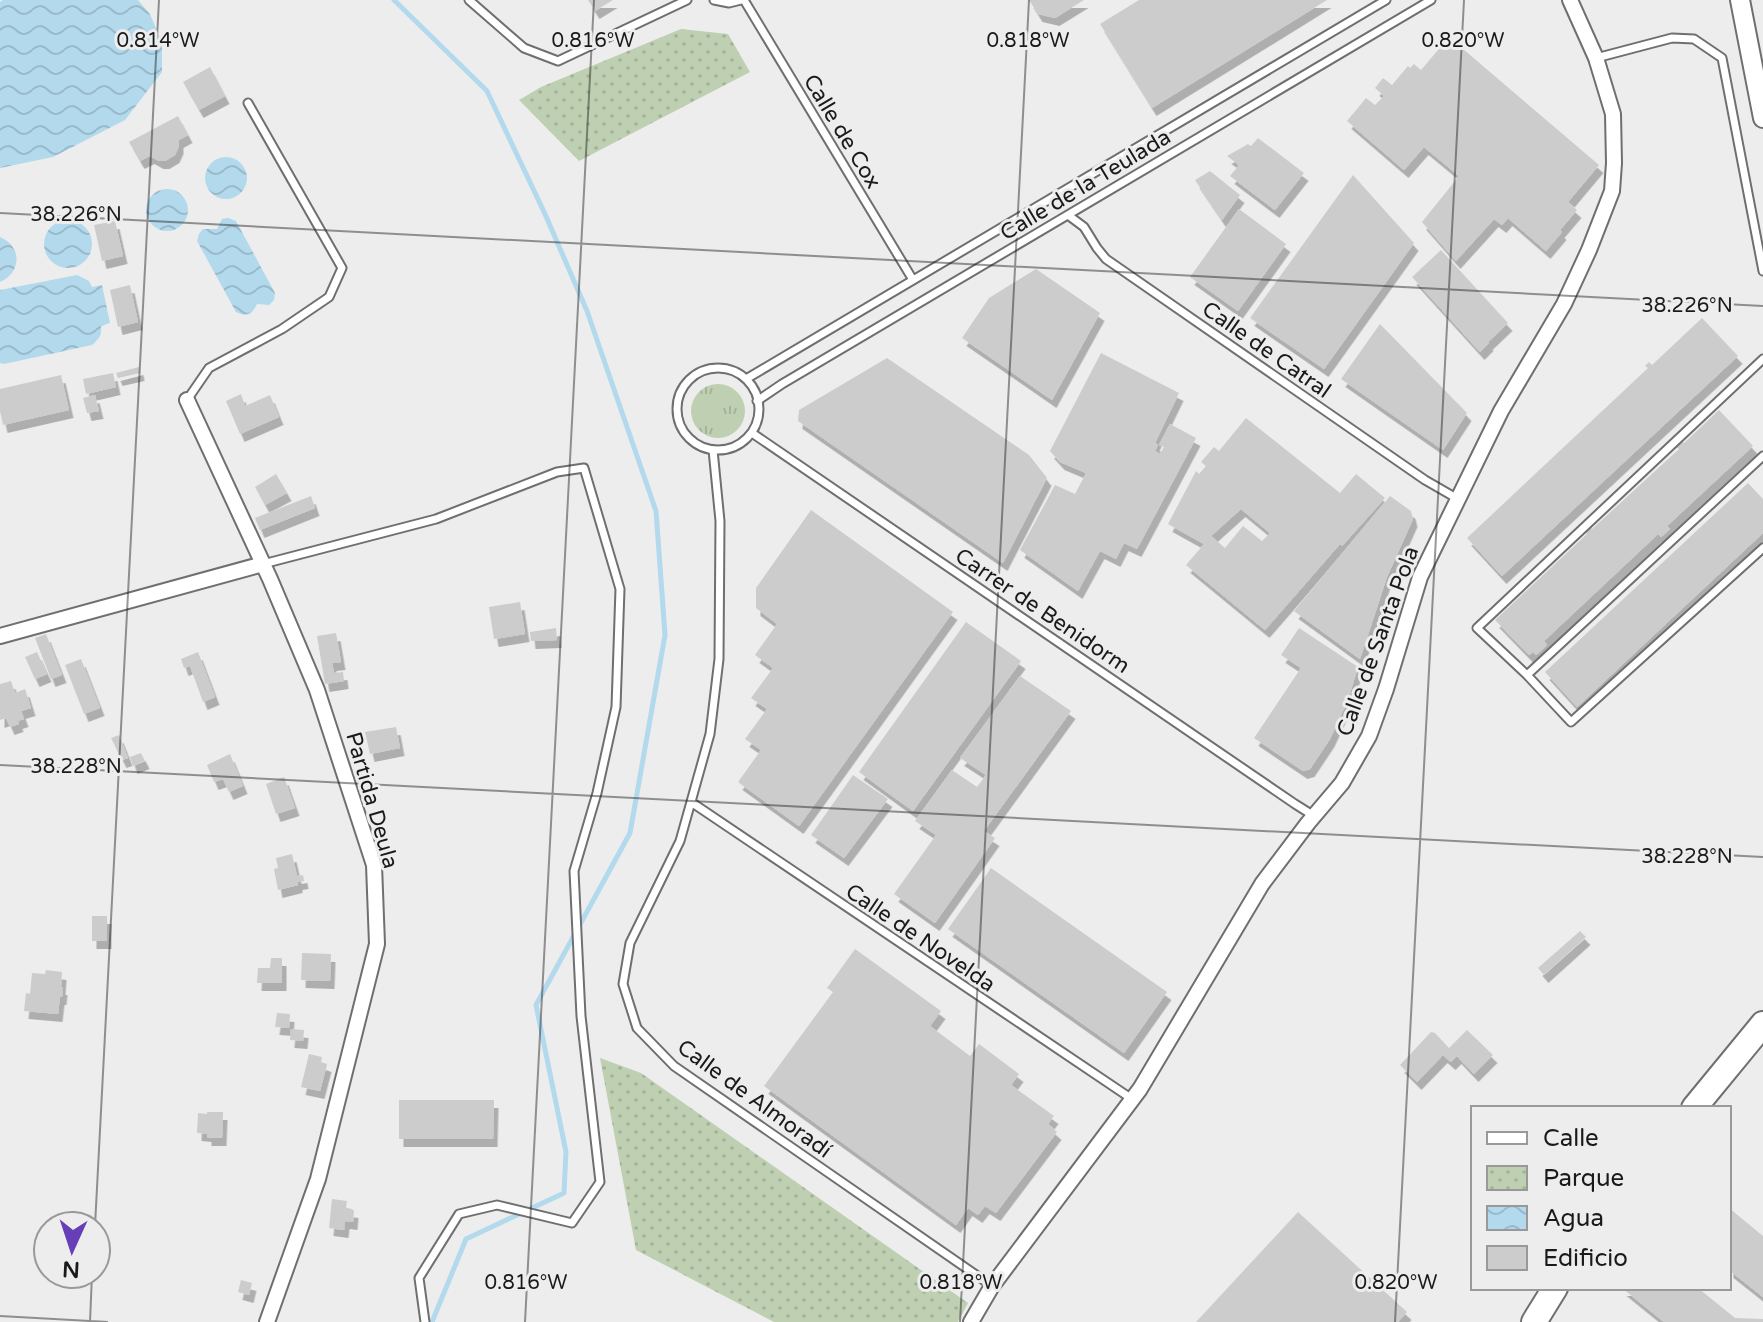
<svg xmlns="http://www.w3.org/2000/svg" width="1763" height="1322" font-family="'Varela Round',sans-serif">
  <defs>
    <pattern id="grass-tufts" width="24" height="20" patternUnits="userSpaceOnUse" patternTransform="scale(2)"><rect width="24" height="20" fill="#bed0b1"/><path d="M3 7l-1-3M5 7V3M7 7l1-3M15 17l-1-3M17 17v-4M19 17l1-3" fill="none" stroke="#a3b298"/></pattern>
    <pattern id="park-dots" width="8" height="8" patternUnits="userSpaceOnUse" patternTransform="scale(2)"><rect width="8" height="8" fill="#bed0b1"/><path d="M2 2h.1M6 6h.1" fill="none" stroke="#a3b298" stroke-width="1.8" stroke-linecap="round"/></pattern>
    <pattern id="water-waves" width="16" height="10" patternUnits="userSpaceOnUse" patternTransform="scale(2)"><rect width="16" height="10" fill="#b3d9ed"/><path d="M0 5q4-4 8 0t8 0" fill="none" stroke="#99bacb"/></pattern>
    <filter id="shadow"><feDropShadow dx="4.5" dy="8" stdDeviation="0" flood-color="#0004"/></filter>
  </defs>
  <rect width="100%" height="100%" fill="#ededee"/>
  <path fill="url(#grass-tufts)" d="M691 411a27 27 0 1 1 54 0a27 27 0 1 1-54 0Z"/>
  <path fill="url(#park-dots)" d="M681 29 728 34 750 72 579 161 519 100 541 87Z
    M600 1058 641 1073 968 1303 958 1322H774L636 1250Z"/>
  <path fill="url(#water-waves)" d="M3 0H138L150 14 162 43V72L125 120 53 157 0 168V2Z
    M205 178a21 21 0 1 1 42 0a21 21 0 1 1-42 0Z
    M146 210a21 21 0 1 1 42 0a21 21 0 1 1-42 0Z
    M228 218 236 221 275 293 274 300 269 305 257 304C252 315 246 317 236 312L197 241 199 234 203 229H217L222 219Z
    M44 244a24 24 0 1 1 48 0a24 24 0 1 1-48 0Z
    M0 237C22 246 22 272 0 282Z
    M77 275 89 281 92 287 102 285 110 323 101 326C102 335 99 339 92 345L4 364 0 363V290Z"/>
  <g fill="none" stroke-linecap="round" stroke-linejoin="round">
    <path stroke="#b3d9ed" stroke-width="5" d="M394 0 487 91 545 214 587 311 656 511 665 635 630 833 536 1005 566 1152 564 1193 466 1239 432 1322"/>
  </g>
  <path fill="#cdcccc" fill-rule="evenodd" filter="url(#shadow)" d="M588 0H613L595 11Z
    M1029 0H1084L1055 18 1038 14Z
    M1139 0H1327L1152 108 1100 24Z
    M1449 37 1599 165 1568 202 1577 210 1560 230 1562 232 1546 251 1508 218 1502 225 1494 219 1456 261 1422 222 1459 176 1424 147 1404 170 1347 121 1366 98 1375 105 1384 96 1375 88 1383 78 1392 85 1408 66 1410 68 1414 64 1421 70Z
    M210 67 225 96 199 110 183 82Z
    M178 116 188 135 179 140V146L175 155 165 161H159L150 156 140 161 129 142Z
    M1258 138 1304 173 1275 210 1230 176 1239 165 1227 156 1248 144 1251 146Z
    M1210 171 1240 195 1222 220 1195 180Z
    M1353 175 1414 243 1324 369 1250 318Z
    M1239 209 1286 244 1238 311 1190 277Z
    M115 221 123 256 102 261 94 225Z
    M1441 250 1508 323 1488 342 1489 343 1480 352 1412 277Z
    M1036 269 1100 313 1052 400 962 338 989 298Z
    M130 285 138 322 118 327 110 290Z
    M1702 318 1738 356 1502 576 1467 538 1648 368 1645 366 1649 362 1652 365Z
    M1380 324 1467 413 1443 450 1341 379Z
    M1101 353 1179 393 1155 443 1158 445 1155 451 1160 454 1164 447 1159 445 1170 424 1196 438 1137 549 1124 543 1116 559 1100 551 1078 591 1020 550 1055 485 1075 494 1086 473 1060 462 1050 451Z
    M887 358 1029 455 1047 478 1003 563 798 421 799 410Z
    M139 367 140 373 118 378 116 373Z
    M113 373 116 387 86 394 83 379Z
    M61 375 69 410 3 425 0 411V389Z
    M241 394 245 406 270 395 279 417 240 434 226 401Z
    M95 395 99 411 87 413 83 398Z
    M1719 410 1753 446 1667 526 1670 529 1661 537 1658 534 1544 641 1547 645 1536 655 1533 652 1529 655 1495 620 1587 534 1584 531 1590 526 1592 529 1679 449 1675 446 1681 441 1684 443Z
    M1246 418 1340 493 1356 474 1385 498 1342 546 1340 544 1265 630 1186 565 1204 544 1168 524 1196 471 1199 474 1206 466 1201 462 1214 447 1219 451ZM1241 509 1270 533 1262 541 1243 526 1225 548 1211 536Z
    M276 474 287 493 265 505 255 487Z
    M1748 483 1763 499V533L1577 707 1545 672Z
    M311 496 315 508 260 530 255 518Z
    M1390 496 1411 511 1413 519 1387 577 1360 659 1294 611Z
    M811 510 953 612 799 826 738 782 761 750 745 739 767 709 751 698 773 668 755 655 777 624 756 608V588Z
    M520 602 525 634 494 639 489 607Z
    M966 622 1021 661 913 811 859 772Z
    M556 628 557 640 531 641 530 632Z
    M1299 628 1358 667 1348 700 1330 739 1310 769 1303 771 1254 738 1301 668 1281 655Z
    M336 633 341 662 332 663 334 673 343 672 344 681 325 684 317 636Z
    M46 634 62 675 51 679 35 638Z
    M37 652 47 674 35 679 25 657Z
    M198 652 215 697 203 702 190 666 184 668 181 659Z
    M81 659 100 708 84 714 65 665Z
    M1020 676 1071 711 984 831 995 838 935 923 894 894 936 835 915 821 952 770 977 787 986 775 960 758Z
    M11 681 15 693 25 689 31 708 21 711 24 719 18 721 19 724 10 727 6 718 0 720V684Z
    M396 727 400 748 370 754 365 732Z
    M119 735 128 758 122 760 111 738Z
    M141 753 145 761 133 766 130 757Z
    M230 754 243 786 229 792 223 779 214 782 207 765Z
    M853 775 888 799 844 858 811 835Z
    M284 777 295 808 276 814 266 784Z
    M292 854 297 876 303 875 304 881 298 882V885L278 890 274 869 278 868 276 858Z
    M991 868 1167 992 1124 1053 948 929Z
    M92 916H107V941H92Z
    M1580 931 1586 937 1544 975 1538 968Z
    M855 949 941 1011 930 1026 970 1056 979 1044 1019 1074 1011 1085 1054 1116 1048 1124 1057 1132 996 1213 985 1206 978 1215 968 1208 956 1225 764 1086 833 992 827 988Z
    M302 953 331 954 330 981 301 980Z
    M271 958H282V983H257L258 968H270Z
    M46 970 62 972 61 987H63L62 997H60L58 1014 24 1011 26 993 30 994 32 973 45 974Z
    M277 1013 290 1014 289 1028 275 1027Z
    M291 1029 304 1030 303 1041 290 1040Z
    M1467 1030 1493 1055 1474 1074 1457 1056 1451 1062 1443 1055 1417 1082 1400 1065 1431 1032 1435 1033 1449 1048Z
    M309 1054 322 1057 321 1062 327 1064 320 1091 301 1087Z
    M399 1100H494L493 1139H399Z
    M207 1112H223L222 1138H207V1134L197 1133 198 1113 207 1114Z
    M332 1199 347 1201 346 1209 354 1210 353 1222 345 1221 344 1230 329 1228Z
    M1729 1208 1763 1236V1297L1729 1270Z
    M1298 1212 1407 1312 1398 1322H1196Z
    M241 1280 252 1283 249 1295 238 1292Z
    M1622 1288H1698L1735 1318 1763 1319V1322H1664Z"/>
  <g fill="none" stroke-linecap="round" stroke-linejoin="round">
    <defs>
      <path id="lane" d="M469 0 524 48 558 61 687 0
        M714 0 729 3 741 0
        M744 0 913 280
        M1596 58 1672 38 1694 39 1722 58 1763 271
        M1068 215 1084 227 1097 248 1106 259 1425 480 1458 499
        M1763 359 1477 628 1527 675 1571 722 1763 548
        M677 409a41 41 0 1 1 82 0a41 41 0 1 1-82 0Z
        M746 379 1386 0
        M187 400 209 368 282 329 329 297 342 268 248 103
        M757 401 782 384 1431 0
        M752 433 1295 804 1314 816
        M713 450 720 521 719 659 710 734 680 841 630 943 623 984 637 1028 674 1066 992 1286
        M263 564 436 519 557 472 584 468 620 589 616 707 597 793 574 871 581 1016 600 1182 572 1223 497 1205 459 1214 419 1278 425 1322
        M1527 675 1763 456
        M691 802 1132 1099"/>
      <path id="street" d="M187 400 270 579 317 690 374 865 377 944 318 1179 267 1322
        M0 636 263 564
        M971 1322 992 1286 1140 1089 1262 884 1308 823 1342 783 1369 736 1386 689 1420 577 1501 411 1564 304 1589 250 1612 191 1614 163 1613 114 1596 58 1570 0"/>
      <path id="secondary" d="M1740 0 1763 118"/>
      <path id="highway" d="M1694 1108 1763 1024
        M1534 1322 1555 1288"/>
    </defs>
    <use href="#lane" stroke="#6f6f70" stroke-width="11"/>
    <use href="#street" stroke="#6f6f70" stroke-width="18"/>
    <use href="#secondary" stroke="#6f6f70" stroke-width="22"/>
    <use href="#highway" stroke="#6f6f70" stroke-width="28"/>
    <use href="#lane" stroke="#fff" stroke-width="7"/>
    <use href="#street" stroke="#fff" stroke-width="14"/>
    <use href="#secondary" stroke="#fff" stroke-width="18"/>
    <use href="#highway" stroke="#fff" stroke-width="24"/>
  </g>
  <path fill="none" stroke="#1a1a1b" stroke-width="2" stroke-opacity="0.45" d="M0 213 1763 306M0 765 1763 857M95 1226 159 0M0 1316 108 1322M90 1322 92 1274M525 1322 594 0M960 1322 1029 0M1395 1322 1464 0"/>
  <g text-anchor="middle" stroke-width="6" stroke-linejoin="round" paint-order="stroke">
    <g font-size="22" fill="#1a1a1b" stroke="#ededee">
      <text transform="translate(843 131) rotate(59)" y="8">Calle de Cox</text>
      <text transform="translate(1085 184) rotate(-31)" y="8">Calle de la Teulada</text>
      <text transform="translate(1267 349) rotate(35)" y="8">Calle de Catral</text>
      <text transform="translate(1043 610) rotate(34)" y="8">Carrer de Benidorm</text>
      <text transform="translate(1377 641) rotate(-70)" y="8">Calle de Santa Pola</text>
      <text transform="translate(373 800) rotate(74)" y="8">Partida Deula</text>
      <text transform="translate(921 937) rotate(34)" y="8">Calle de Novelda</text>
      <text transform="translate(755 1098) rotate(36)" y="8">Calle de Almoradí</text>
    </g>
  </g>
  <g font-size="20" text-anchor="middle" fill="#1a1a1b" stroke="#ededee" stroke-width="6" stroke-linejoin="round" paint-order="stroke">
    <text x="158" y="47">0.814°W</text>
    <text x="593" y="47">0.816°W</text>
    <text x="1028" y="47">0.818°W</text>
    <text x="1463" y="47">0.820°W</text>
    <text x="76" y="221">38.226°N</text>
    <text x="1687" y="312">38.226°N</text>
    <text x="76" y="773">38.228°N</text>
    <text x="1687" y="863">38.228°N</text>
    <text x="526" y="1289">0.816°W</text>
    <text x="961" y="1289">0.818°W</text>
    <text x="1396" y="1289">0.820°W</text>
  </g>
  <rect x="1471" y="1106" width="260" height="184" fill="#ededee" stroke="#99999a" stroke-width="2"/>
  <rect x="1487" y="1132" width="40" height="12" fill="#ffffff" stroke="#99999a" stroke-width="2"/>
  <text x="1543" y="1146" font-size="24" fill="#1a1a1b">Calle</text>
  <rect x="1487" y="1166" width="40" height="24" fill="url(#park-dots)" stroke="#99999a" stroke-width="2"/>
  <text x="1543" y="1186" font-size="24" fill="#1a1a1b">Parque</text>
  <rect x="1487" y="1206" width="40" height="24" fill="url(#water-waves)" stroke="#99999a" stroke-width="2"/>
  <text x="1543" y="1226" font-size="24" fill="#1a1a1b">Agua</text>
  <rect x="1487" y="1246" width="40" height="24" fill="#cdcccc" stroke="#99999a" stroke-width="2"/>
  <text x="1543" y="1266" font-size="24" fill="#1a1a1b">Edificio</text>
  <g transform="translate(72 1250) rotate(183)"><circle r="38" fill="#ededee" stroke="#99999a" stroke-width="2"/>
  <path d="M0-6L14 30L0 20L-14 30Z" fill="#663eb6"/>
  <text y="-12" font-size="22" font-weight="bold" text-anchor="middle" fill="#1a1a1b">N</text>
  </g>
</svg>
